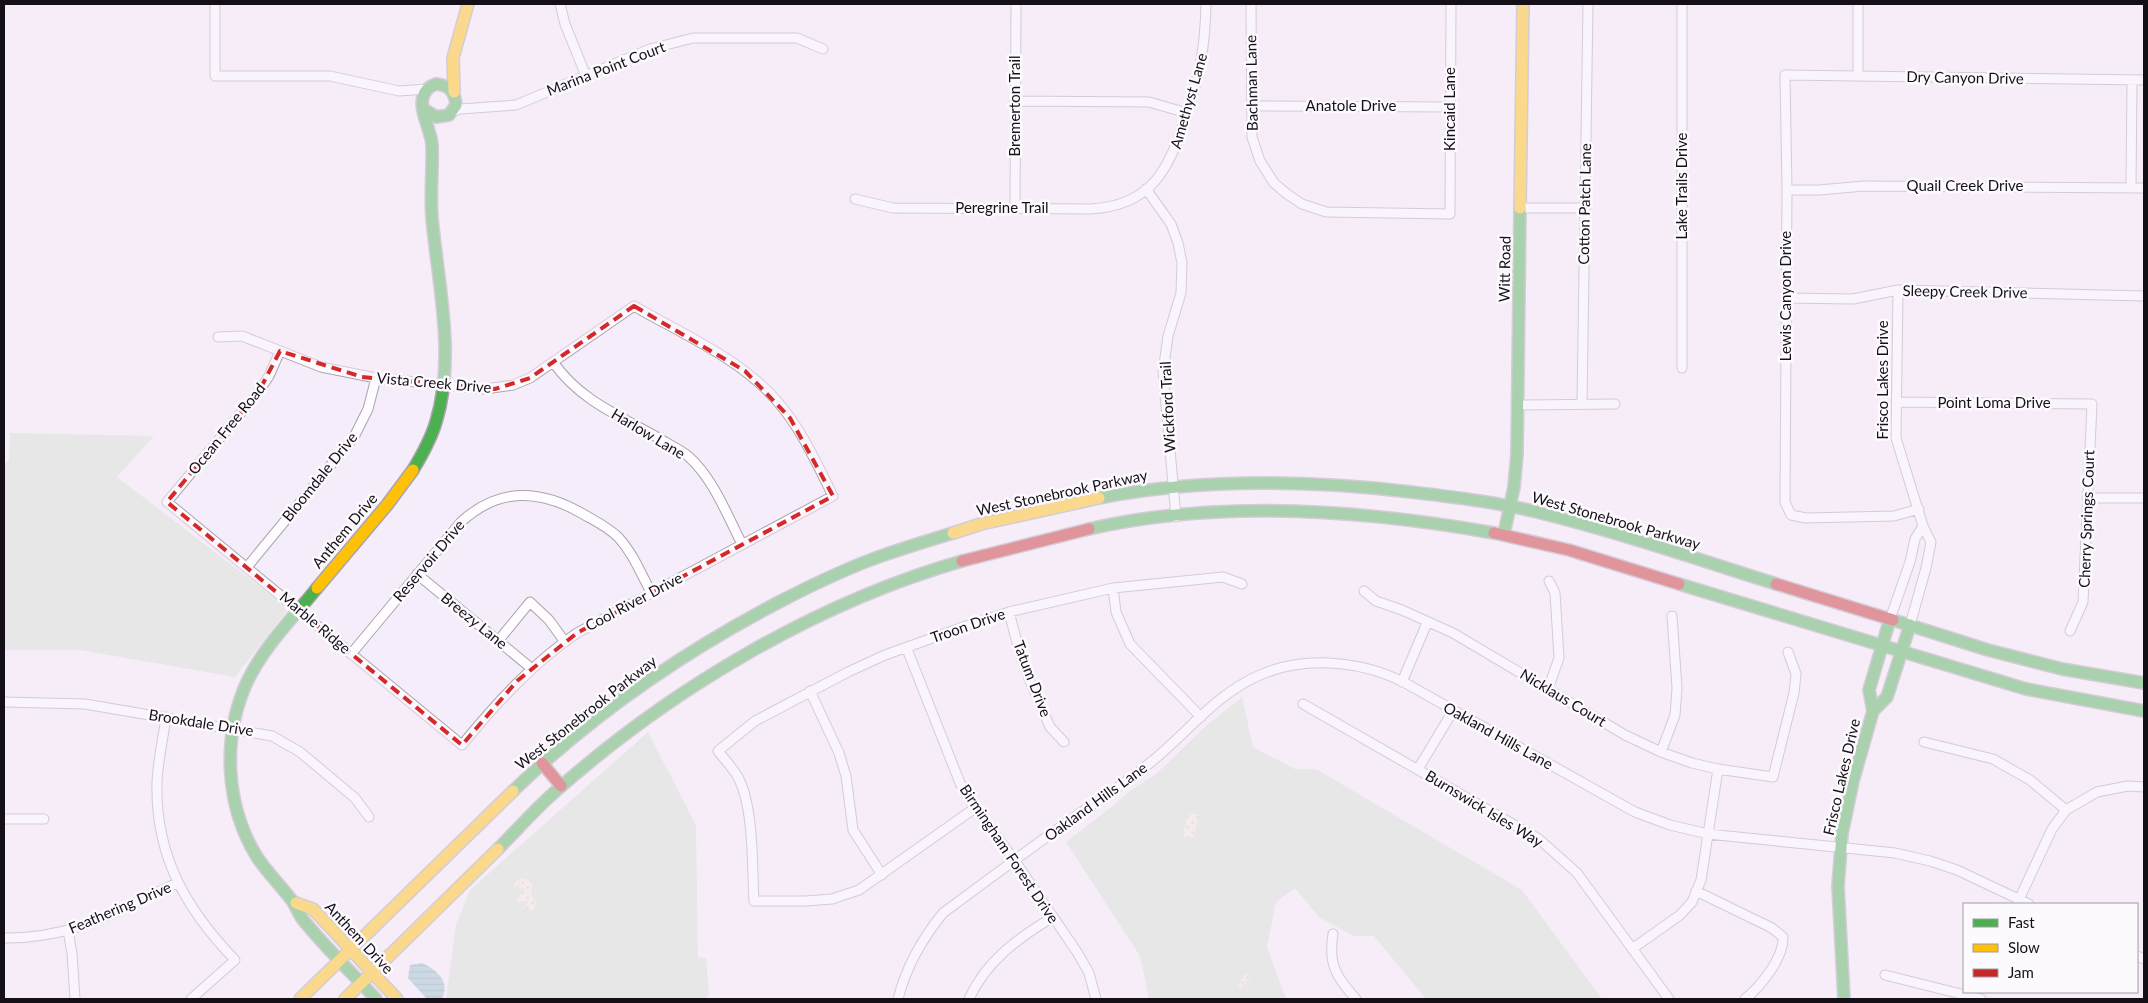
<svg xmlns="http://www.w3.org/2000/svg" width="2148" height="1003" font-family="Lato,sans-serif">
  <defs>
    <pattern id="sand-dots" width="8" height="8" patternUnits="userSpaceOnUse" patternTransform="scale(1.25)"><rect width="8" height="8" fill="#f1e8d9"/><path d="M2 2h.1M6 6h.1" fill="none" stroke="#cec6ba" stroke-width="1.8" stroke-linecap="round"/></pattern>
    <pattern id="water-rules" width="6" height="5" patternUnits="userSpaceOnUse" patternTransform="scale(1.25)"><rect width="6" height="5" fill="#94c0c9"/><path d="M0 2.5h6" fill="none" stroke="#7fa4ac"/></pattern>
  </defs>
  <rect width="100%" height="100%" fill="#f5edf9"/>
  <path fill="#d6e0d2" d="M10 433 154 436 117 477 284 605 286 612 235 677 80 650H4V465L9 460Z
    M1242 697 1253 747 1295 769H1316L1522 890 1602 999H1426L1374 936H1354L1319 917 1295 888 1276 902 1267 947 1286 999H1149L1140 956 1066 842 1114 805 1130 791 1156 774 1208 724Z
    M648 732 696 825 698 957 706 958 709 995 705 999H446L456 925 470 890Z"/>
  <path fill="url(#sand-dots)" d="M1192 814H1198C1198 822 1196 830 1194 837L1187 838 1183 836V830L1186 825V817Z
    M524 878 532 883 531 894 536 902 535 908 532 911 525 908 528 901 519 903 516 899 525 890 523 888H515L514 883 519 879Z
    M1245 974 1249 976 1250 979 1240 988 1238 984Z"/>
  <path fill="url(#water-rules)" d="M422 963C438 971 450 981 442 999H427L408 978 410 965Z"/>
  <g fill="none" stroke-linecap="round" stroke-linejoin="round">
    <defs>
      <path id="street" d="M215 4V76H330L399 91 427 89
        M560 4 565 24 586 76
        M1251 4 1252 137 1260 161 1274 183 1287 194 1302 204 1326 212 1450 214 1451 4
        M1682 4V368
        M1858 4V76
        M1015 101 1149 102 1187 113
        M1251 106 1451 107
        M452 112 460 109 516 105 650 49 693 38H797L823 49
        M2131 187 2132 81
        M1146 189 1171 224 1178 243 1182 263 1181 293 1168 336 1163 372 1176 517
        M1787 190H1819L1864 186 2144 188
        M855 199 893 208 1090 209C1152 206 1169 169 1186 116 1200 75 1205 47 1206 4
        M1015 208 1016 4
        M1520 208H1585
        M1898 290 1896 438 1923 526 1931 542 1926 568 1910 625
        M1786 298 1853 299 1898 290 2144 296
        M218 337 242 336 321 367 376 378 485 389 513 385 530 378 634 306C682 334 740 358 777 401 801 428 817 464 833 496L577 633C532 664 497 702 462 745L167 502 259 391 269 376 280 351
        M553 362C580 400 616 414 655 436 666 443 678 448 688 456 713 478 727 515 742 544
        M1897 402 2092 404 2083 602 2070 631
        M1582 404 1588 4
        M1518 405 1615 404
        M2087 498H2144
        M1919 509 1894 516 1806 518 1791 515 1785 502 1787 190 1785 75 2144 80
        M247 567 354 437 368 409 376 378
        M417 574 531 668
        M1113 588 1116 612 1130 644 1201 717
        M1364 591 1376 601 1402 610 1453 633 1625 735 1661 752 1692 763 1718 769 1773 777 1794 693 1796 674 1788 652
        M1009 612 1019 650 1030 681 1050 727 1064 742
        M1890 619 1910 562 1915 539 1923 526
        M498 641 530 602 549 620 565 642
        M907 649 960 783 973 805 1015 861 1077 952 1089 973 1096 999
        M351 654 461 522C499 487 540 489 583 514 595 521 608 527 618 537 633 553 641 574 651 592
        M1402 682 1427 623
        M1548 689 1559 658 1555 593 1549 581
        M810 691 839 753 846 776 853 830 882 875
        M4 702 85 704 272 736 300 752 355 798 369 817
        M1303 704 1539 839 1577 873 1669 999
        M166 717C163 739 158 760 157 782 155 856 186 909 235 960L191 999
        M1924 742 1993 759 2030 780 2066 810
        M1661 752 1675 715 1677 688 1672 616
        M1418 769 1453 711
        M975 808 859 890 832 899 805 901H754C752 866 754 810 739 779 734 769 725 760 718 751L755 721 848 672 885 655 966 626 1009 612 1113 588 1223 577 1242 584
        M4 819H44
        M1696 891 1772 928 1783 937C1784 958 1760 987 1745 999
        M2017 904 2052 829 2066 810 2097 792 2128 786 2144 787
        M68 931 72 953 75 999
        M1333 934C1328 964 1336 977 1356 999
        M4 938C73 939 117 911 177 883
        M1632 949 1680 915 1692 902 1701 880 1718 769
        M2137 956 2144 959
        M1885 975 1981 999
        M898 999C906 967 922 939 943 913 982 884 1020 856 1059 828 1090 806 1122 786 1151 762 1187 733 1217 693 1260 675 1306 655 1364 661 1407 684L1601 793 1635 812 1670 825 1708 834 1895 853 1930 861 1957 870 2029 904
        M969 999C986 961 1018 938 1053 917"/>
      <path id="fast" d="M413 470C422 455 431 439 436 422 456 357 438 284 432 218 430 193 433 169 432 145 431 130 419 111 423 97 425 90 430 86 436 84 449 85 455 92 456 105L449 115 436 117 425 110
        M1099 498C1202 478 1308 480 1411 492 1453 497 1496 502 1537 512 1618 532 1697 559 1776 584
        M1089 529C1219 499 1364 510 1494 533
        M1504 534 1514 487 1517 454 1520 208
        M1679 584 2026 689 2144 711
        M317 588C293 618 264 646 247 682 222 737 225 805 257 857 267 872 279 884 290 898 296 905 298 914 304 921 326 948 352 973 376 999
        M1893 620 1988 650 2062 669 2144 683
        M1873 711 1887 697 1910 625
        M513 791C592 715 683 652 781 601 814 584 849 567 884 555 907 547 930 540 953 533
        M498 849C518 829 536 808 557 790 671 689 816 603 962 561
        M1844 999 1838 886 1842 834 1853 781 1873 711 1869 690 1890 619"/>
      <path id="slow" d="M454 92 453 58 468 4
        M1520 208 1523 4
        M953 533 981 524 1099 498
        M317 588 387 505 413 470
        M296 903 313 909 397 999
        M300 999 513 791
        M345 999 498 849"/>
      <path id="jam" d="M1494 533 1569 550 1679 584
        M962 561 1089 529
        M1776 584 1893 620
        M542 763 561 786"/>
    </defs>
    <use href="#street" stroke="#aaa4ae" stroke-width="11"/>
    <use href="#fast" stroke="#aaa4ae" stroke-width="14"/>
    <use href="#slow" stroke="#aaa4ae" stroke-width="14"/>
    <use href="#jam" stroke="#aaa4ae" stroke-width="14"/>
    <use href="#street" stroke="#fefcfe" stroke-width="9"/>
    <use href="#fast" stroke="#4caf50" stroke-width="11"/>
    <use href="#slow" stroke="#ffc107" stroke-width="11"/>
    <use href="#jam" stroke="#c62828" stroke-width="11"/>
  </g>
  <path d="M0 0H2148V1003H0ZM634 306 745 371 790 418 833 496 577 633 517 681 462 745 167 502 259 391 280 351 362 377 495 389 530 378Z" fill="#f5edf9" fill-opacity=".55" fill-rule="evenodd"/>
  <path fill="none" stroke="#d62828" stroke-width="4" stroke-dasharray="10 6" stroke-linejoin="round" d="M634 306 745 371 790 418 833 496 577 633 517 681 462 745 167 502 259 391 280 351 362 377 495 389 530 378Z"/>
  <g text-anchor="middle" stroke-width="5" stroke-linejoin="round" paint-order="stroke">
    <g font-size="15" fill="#151018" stroke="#fdfafe">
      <text transform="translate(606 69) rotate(-21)" y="5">Marina Point Court</text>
      <text transform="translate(1965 78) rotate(1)" y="5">Dry Canyon Drive</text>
      <text transform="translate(1252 83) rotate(-91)" y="5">Bachman Lane</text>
      <text transform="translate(1189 101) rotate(-74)" y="5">Amethyst Lane</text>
      <text transform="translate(1015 106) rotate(-90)" y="5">Bremerton Trail</text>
      <text x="1351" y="111">Anatole Drive</text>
      <text transform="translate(1450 109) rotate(-90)" y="5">Kincaid Lane</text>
      <text transform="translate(1682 186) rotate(-90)" y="5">Lake Trails Drive</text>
      <text x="1965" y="191">Quail Creek Drive</text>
      <text transform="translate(1585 204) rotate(-89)" y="5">Cotton Patch Lane</text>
      <text x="1002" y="213">Peregrine Trail</text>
      <text transform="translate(1505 269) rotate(-89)" y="5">Witt Road</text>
      <text transform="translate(1965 292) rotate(1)" y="5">Sleepy Creek Drive</text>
      <text transform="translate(1786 296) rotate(-90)" y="5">Lewis Canyon Drive</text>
      <text transform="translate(1883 380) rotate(-90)" y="5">Frisco Lakes Drive</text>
      <text transform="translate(434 383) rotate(5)" y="5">Vista Creek Drive</text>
      <text x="1994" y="408">Point Loma Drive</text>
      <text transform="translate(1168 407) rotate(-93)" y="5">Wickford Trail</text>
      <text transform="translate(227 429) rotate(-51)" y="5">Ocean Free Road</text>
      <text transform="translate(648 434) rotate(31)" y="5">Harlow Lane</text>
      <text transform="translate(320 477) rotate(-51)" y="5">Bloomdale Drive</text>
      <text transform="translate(1062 493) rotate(-12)" y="5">West Stonebrook Parkway</text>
      <text transform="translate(2087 519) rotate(-88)" y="5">Cherry Springs Court</text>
      <text transform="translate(1616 521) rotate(16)" y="5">West Stonebrook Parkway</text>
      <text transform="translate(345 531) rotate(-50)" y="5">Anthem Drive</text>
      <text transform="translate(429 561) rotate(-50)" y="5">Reservoir Drive</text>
      <text transform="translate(634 602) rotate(-28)" y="5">Cool River Drive</text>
      <text transform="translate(474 621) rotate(39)" y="5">Breezy Lane</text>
      <text transform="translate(315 623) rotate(40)" y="5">Marble Ridge</text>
      <text transform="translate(968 626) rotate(-19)" y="5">Troon Drive</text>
      <text transform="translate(1032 679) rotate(69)" y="5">Tatum Drive</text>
      <text transform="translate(1563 698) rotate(31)" y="5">Nicklaus Court</text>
      <text transform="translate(586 713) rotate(-38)" y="5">West Stonebrook Parkway</text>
      <text transform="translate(201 723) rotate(9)" y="5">Brookdale Drive</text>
      <text transform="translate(1498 736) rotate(29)" y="5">Oakland Hills Lane</text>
      <text transform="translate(1842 777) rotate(-77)" y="5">Frisco Lakes Drive</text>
      <text transform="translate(1096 802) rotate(-36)" y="5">Oakland Hills Lane</text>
      <text transform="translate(1484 809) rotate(31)" y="5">Burnswick Isles Way</text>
      <text transform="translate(1009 854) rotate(56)" y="5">Birmingham Forest Drive</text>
      <text transform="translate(120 908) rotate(-23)" y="5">Feathering Drive</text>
      <text transform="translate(359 938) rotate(47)" y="5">Anthem Drive</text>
    </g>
  </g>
  <rect width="2148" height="1003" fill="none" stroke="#151018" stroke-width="10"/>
  <rect x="1963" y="903" width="175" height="90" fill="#fdfafe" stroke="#a09ca2"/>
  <rect x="1973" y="919" width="25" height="8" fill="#4caf50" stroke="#a09ca2"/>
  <text x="2008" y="928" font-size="15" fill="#151018">Fast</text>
  <rect x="1973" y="944" width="25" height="8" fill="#ffc107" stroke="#a09ca2"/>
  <text x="2008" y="953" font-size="15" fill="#151018">Slow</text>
  <rect x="1973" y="969" width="25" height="8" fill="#c62828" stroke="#a09ca2"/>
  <text x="2008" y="978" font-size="15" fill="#151018">Jam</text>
</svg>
